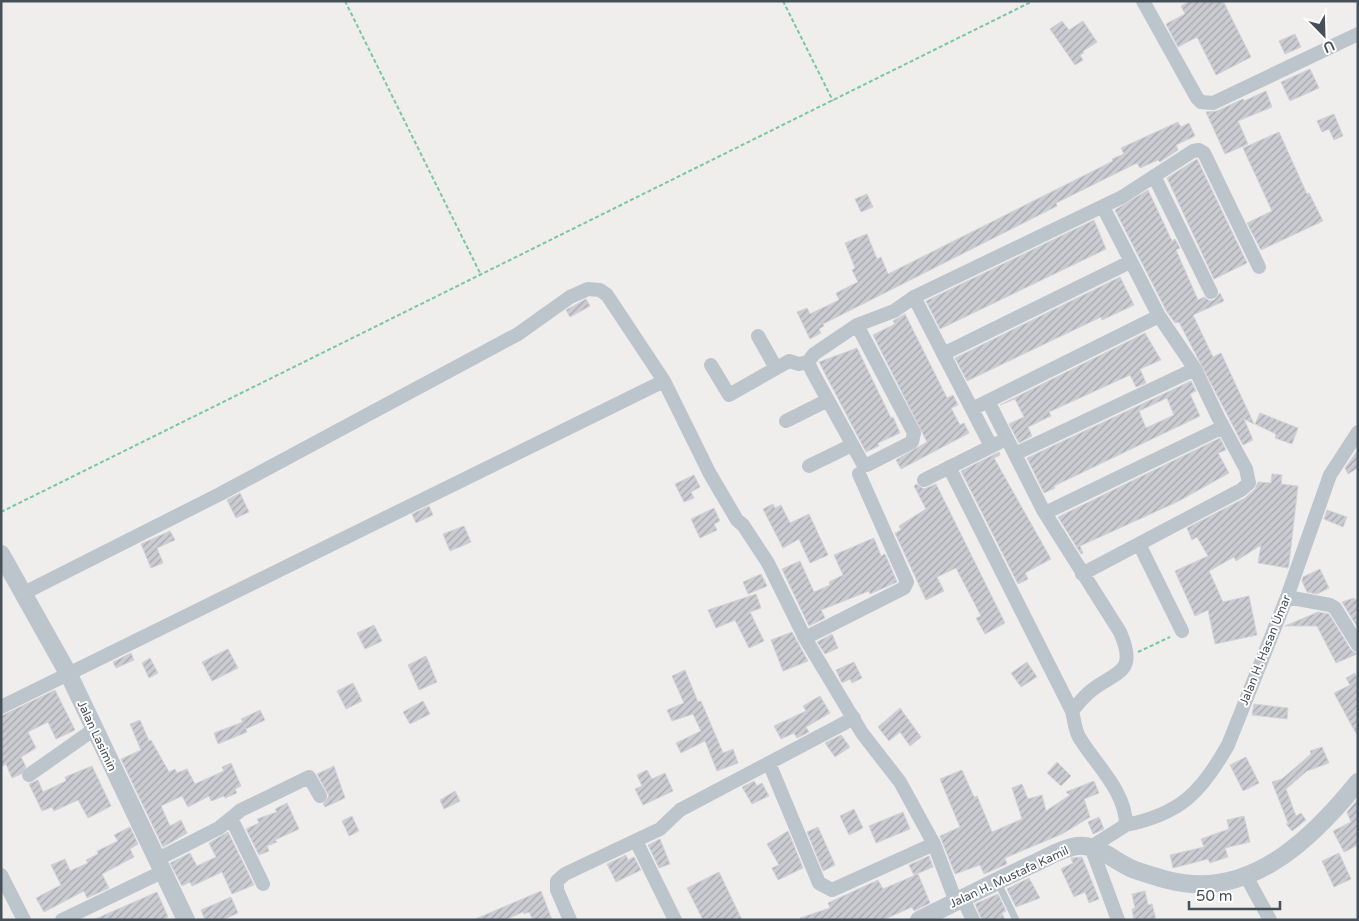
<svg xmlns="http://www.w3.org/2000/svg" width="1359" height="921" font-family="'Varela Round',sans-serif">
  <defs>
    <pattern id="building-hatch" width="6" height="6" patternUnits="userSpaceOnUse" patternTransform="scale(1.25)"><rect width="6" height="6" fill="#caccd2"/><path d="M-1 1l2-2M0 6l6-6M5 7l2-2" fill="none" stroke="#a6a8ad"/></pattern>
  </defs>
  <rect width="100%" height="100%" fill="#f0eded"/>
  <path fill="url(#building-hatch)" stroke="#d1d3d8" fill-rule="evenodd" d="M1190 1H1223L1251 57 1216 75 1197 37 1178 47 1166 24 1185 14 1181 6Z
    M1062 21 1069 30 1083 21 1097 42 1083 51 1084 53 1080 55 1083 60 1075 65 1050 29Z
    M1295 34 1301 47 1285 54 1279 41Z
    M1310 69 1319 88 1290 101 1281 82Z
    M1266 91 1272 107 1238 121 1248 144 1225 154 1206 112 1217 111 1243 99 1244 101Z
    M1334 114 1343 136 1334 140 1329 129 1322 132 1317 121Z
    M1178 122 1181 127 1189 123 1195 136 1176 145 1178 150 1160 162 1158 160 1140 168 1137 163 1056 203 1057 206 823 324 824 326 819 329 821 333 810 339 797 312 807 308 810 314 839 300 836 293 858 282 852 270 855 268 845 243 867 234 877 259 881 257 888 274 1113 161 1112 159 1124 154 1121 148Z
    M1279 132 1307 194 1309 193 1323 221 1261 250 1247 223 1272 211 1243 148Z
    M1197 159 1247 263 1214 279 1167 178Z
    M1148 190 1172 241 1175 239 1180 248 1176 250 1198 300 1204 297 1210 301 1214 300 1220 293 1224 301 1193 315 1213 357 1221 353 1254 424 1244 419 1253 440 1243 445 1179 322 1175 323 1167 312 1115 210Z
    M867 194 873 207 861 212 855 199Z
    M1094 220 1106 249 940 329 926 301Z
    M1120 277 1134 305 1102 320 1101 317 967 381 955 358Z
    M586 299 590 306 570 317 566 310Z
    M905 314 947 398 953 395 958 405 951 408 960 425 964 423 969 433 901 469 896 460 927 442 873 335 895 324 893 321Z
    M1145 333 1161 360 1140 369 1146 383 1136 387 1130 375 1049 412 1051 416 1028 427 1032 436 1019 443 1009 424 1024 417 1015 399 1000 405Z
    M857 348 891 418 893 417 900 433 878 443 879 446 866 452 819 362Z
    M1191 381 1196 391 1190 394 1200 416 1054 486 1055 488 1044 493 1027 458ZM1167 398 1174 415 1146 428 1139 411Z
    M1260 413 1298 428 1292 444 1275 438 1276 434 1255 424Z
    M1220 438 1226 450 1218 453 1229 473 1177 502 1080 546 1083 553 1081 554 1058 517Z
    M1358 450V468L1348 474 1345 468Z
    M999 452 1000 455 994 458 1051 559 1025 573 1028 579 1018 584 961 471Z
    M1272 474 1282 475 1281 484 1298 486 1289 564 1288 568 1258 563 1261 545 1236 561 1234 557 1209 571 1223 602 1249 596 1257 635 1215 644 1208 610 1195 616 1175 571 1208 556 1197 537 1192 540 1187 528 1245 498 1255 489 1258 482 1271 483Z
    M694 475 700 487 691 492 694 498 684 502 675 484Z
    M916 484 924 489 936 484 1005 623 985 634 976 618 981 616 956 568 937 577 944 591 926 600 895 533 901 530 899 526 926 509 914 486Z
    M240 493 249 512 236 518 227 500Z
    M773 504 775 508 781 505 790 523 809 514 828 555 810 563 799 539 783 548 763 509Z
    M429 506 433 515 416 523 412 514Z
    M714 508 720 521 714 524 717 530 700 538 691 519Z
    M1327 510 1347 517 1343 527 1324 519Z
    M464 526 471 542 450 551 443 534Z
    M170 531 175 540 157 548 163 563 151 568 141 544Z
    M874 538 881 556 885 554 897 582 870 594 869 591 821 610 825 618 809 626 782 569 800 561 814 592 830 585 829 582 843 575 834 555Z
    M1320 569 1329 588 1317 594 1307 592 1302 581 1303 577Z
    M761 574 767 586 748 594 743 582Z
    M756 594 761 608 750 612 764 641 749 648 735 620 716 628 708 610Z
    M1354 598 1355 600 1358 599V628L1342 602Z
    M1318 612 1329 614 1351 650 1357 654 1336 663 1317 626H1285Z
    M374 625 382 641 365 649 357 633Z
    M792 632 808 661 783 671 771 640Z
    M832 634 838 648 825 654 817 642Z
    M228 649 238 668 212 681 202 662Z
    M131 653 134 660 116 668 113 662Z
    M426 656 437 682 419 690 408 665Z
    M150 658 158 673 149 678 142 663Z
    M854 662 862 678 852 683 850 679 842 683 836 670Z
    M1027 662 1037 677 1021 687 1011 673Z
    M685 670 698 702 701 701 723 753 733 749 738 763 717 771 705 741 681 753 676 743 701 731 693 714 672 721 667 710 684 703 672 676Z
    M1355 673 1358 678V737L1334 693 1350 685 1346 678Z
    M353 683 362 701 346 709 337 691Z
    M55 690 75 730 56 739 48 722 28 732 36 748 21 757 26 767 21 774 12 778 6 764 1 767V716Z
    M820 696 830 713 806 727 809 732 797 738 794 733 781 739 774 726 806 711 803 706Z
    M423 701 430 714 410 724 403 712Z
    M1254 704 1288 708 1287 719 1252 715Z
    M900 708 921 737 910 746 900 732 889 741 878 727Z
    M260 710 265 720 246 729 244 724 247 732 218 744 214 733 243 722 241 719Z
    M140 720 149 741 151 740 169 772 175 769 177 773 187 769 195 784 224 771 222 767 231 763 241 786 235 789 237 793 225 798 224 796 211 801 209 796 188 807 182 796 161 806 170 826 181 820 187 833 163 847 121 759 141 750 130 724Z
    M841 735 850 747 835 757 825 743Z
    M1322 747 1329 763 1307 771 1286 789 1296 816 1301 813 1306 820 1292 831 1286 824 1288 823 1272 782 1282 779 1311 754 1310 751Z
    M1246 757 1259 783 1243 791 1230 765Z
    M1057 762 1071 776 1061 786 1047 773Z
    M92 766 111 806 88 818 78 800 54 811 52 807 42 811 29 784 38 780 43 792 66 781 65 777Z
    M334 766 345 798 325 807 323 804 329 796 317 774Z
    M647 770 652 779 665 773 673 791 643 805 635 789 642 786 637 775Z
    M962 770 974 797 977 796 992 832 1022 819 1012 788 1022 784 1028 799 1042 795 1046 811 1070 795 1066 792 1094 781 1099 793 1084 799 1090 817 1062 834 1005 858 1007 864 984 874 980 865 955 874 940 836 960 827 940 779Z
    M754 781 757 786 762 783 769 796 752 804 742 787Z
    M455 791 460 801 444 809 440 800Z
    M1358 799V845L1344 852 1333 831 1351 822 1347 812Z
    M287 803 299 829 275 840 277 842 267 846 269 851 259 855 246 829 259 823 257 819 277 812 275 809Z
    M854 809 863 828 849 835 840 816Z
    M903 812 910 829 876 843 869 826Z
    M352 816 359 831 349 836 342 821Z
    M1244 816 1250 842 1225 848 1228 857 1210 863 1208 859 1173 868 1170 855 1204 847 1201 839 1229 829 1227 820Z
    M1099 817 1104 829 1093 834 1088 822Z
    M130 827 138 844 130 849 134 857 102 874 109 888 87 898 84 891 44 912 36 898 61 885 51 865 65 859 70 871 88 863 86 860 98 854 97 851 118 841 114 835Z
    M818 827 835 865 823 871 807 832Z
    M788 831 803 868 778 880 772 868 779 865 767 844Z
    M228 832 254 885 232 894 222 872 192 886 190 882 182 886 170 863 190 853 197 866 216 857 209 843Z
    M660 839 670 864 659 868 648 845Z
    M1339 853 1351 879 1334 887 1322 861Z
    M626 855 628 860 634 857 641 870 616 882 607 864Z
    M929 856 933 867 914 875 909 865Z
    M1082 857 1099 899 1089 903 1085 892 1074 897 1061 869 1073 863 1071 858Z
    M719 872 742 920H703L687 888Z
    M918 874 930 903 914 911 912 907 883 920H800V918L830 908 828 903 878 880 883 889Z
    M1029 878 1040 898 1016 907 1007 889Z
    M541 891 552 920H533L529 912 524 914 523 912 505 920H473Z
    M1145 891 1148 905 1152 904 1156 920H1134L1132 909 1135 908 1132 894Z
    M157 892 168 917 162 920H93Z
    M998 894 1006 911 1002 913 1005 920H982L975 904Z
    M231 897 238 913 222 920H205L201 910Z"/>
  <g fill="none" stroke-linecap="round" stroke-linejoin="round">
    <path stroke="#77c89f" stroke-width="2" stroke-dasharray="4 2.5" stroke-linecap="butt" d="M345 1 481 275
      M783 1 833 101
      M1 512 1033 1
      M1138 652 1170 637"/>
    <path stroke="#bcc5cc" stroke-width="7" d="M997 881 1016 920"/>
    <path stroke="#bcc5cc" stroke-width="14" d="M1143 1 1197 98 1201 102 1213 103 1358 34
      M1154 176 1211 292
      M914 297 991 446
      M857 325 914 433 912 442 867 465 863 464 812 371 808 362 814 354 857 325 894 311 914 297 1122 197 1193 151 1199 150 1204 153 1259 267
      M758 336 776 368
      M943 354 1130 262
      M711 365 729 395 789 361 799 364 808 362
      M988 401 1043 510 1120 632C1138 673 1117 671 1092 690 1084 696 1078 704 1072 711 1074 719 1075 730 1079 737 1095 764 1126 791 1126 825L1091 847 1118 920
      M972 409 1159 316
      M786 421 828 400
      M1015 454 1195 369
      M809 466 852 445
      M949 467 1072 711
      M924 480 998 443
      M1045 513 1223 427
      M1139 544 1182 631
      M1082 574 1241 490 1249 483 1246 469 1218 417 1195 369 1159 316 1103 207
      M24 593 220 494 518 334 570 297 588 289 600 290 607 295 664 381 710 474 737 520 743 525 768 563 805 638 862 733 900 782 934 844 956 902
      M1287 597 1330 605 1335 608 1358 645
      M805 638 904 588 907 582 859 474
      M1 707 664 381
      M769 763 819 883 832 890 934 844
      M29 775 93 730
      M232 820 263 884
      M1126 825C1180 814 1201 793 1228 745L1287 597 1330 475 1358 432
      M636 841 675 920
      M156 860 219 828 241 810 309 777 320 796
      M1 875 24 920
      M1246 876 1270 920
      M963 899 973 920
      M62 920 162 872
      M570 920 557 890V881L565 874 660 829 680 810 854 718"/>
    <path stroke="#bcc5cc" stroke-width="18" d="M1 554 69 675 186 920
      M919 920C958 901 996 881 1035 863 1048 857 1062 848 1077 846 1098 843 1116 863 1135 870 1150 875 1167 881 1183 883 1257 894 1316 834 1358 782"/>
  </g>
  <g text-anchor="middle" stroke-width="4" stroke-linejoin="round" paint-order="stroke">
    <g font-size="12" fill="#465059" stroke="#fff">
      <text transform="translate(1265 650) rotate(-68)" y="4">Jalan H. Hasan Umar</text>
      <text transform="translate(97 736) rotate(65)" y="4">Jalan Lasimin</text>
      <text transform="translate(1009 877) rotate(-25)" y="4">Jalan H. Mustafa Kamil</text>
    </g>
  </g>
  <rect width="1359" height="921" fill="none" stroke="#465059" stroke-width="5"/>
  <g transform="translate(1324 35) rotate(157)" stroke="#ffffff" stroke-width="4" paint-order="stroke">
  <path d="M0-4L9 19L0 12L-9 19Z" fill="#465059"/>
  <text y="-8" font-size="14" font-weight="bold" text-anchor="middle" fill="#465059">U</text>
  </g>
  <path d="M1189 901v8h91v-8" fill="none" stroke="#465059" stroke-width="2.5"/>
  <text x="1196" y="901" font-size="15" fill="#465059" stroke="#ffffff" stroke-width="4" paint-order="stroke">50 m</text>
</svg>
